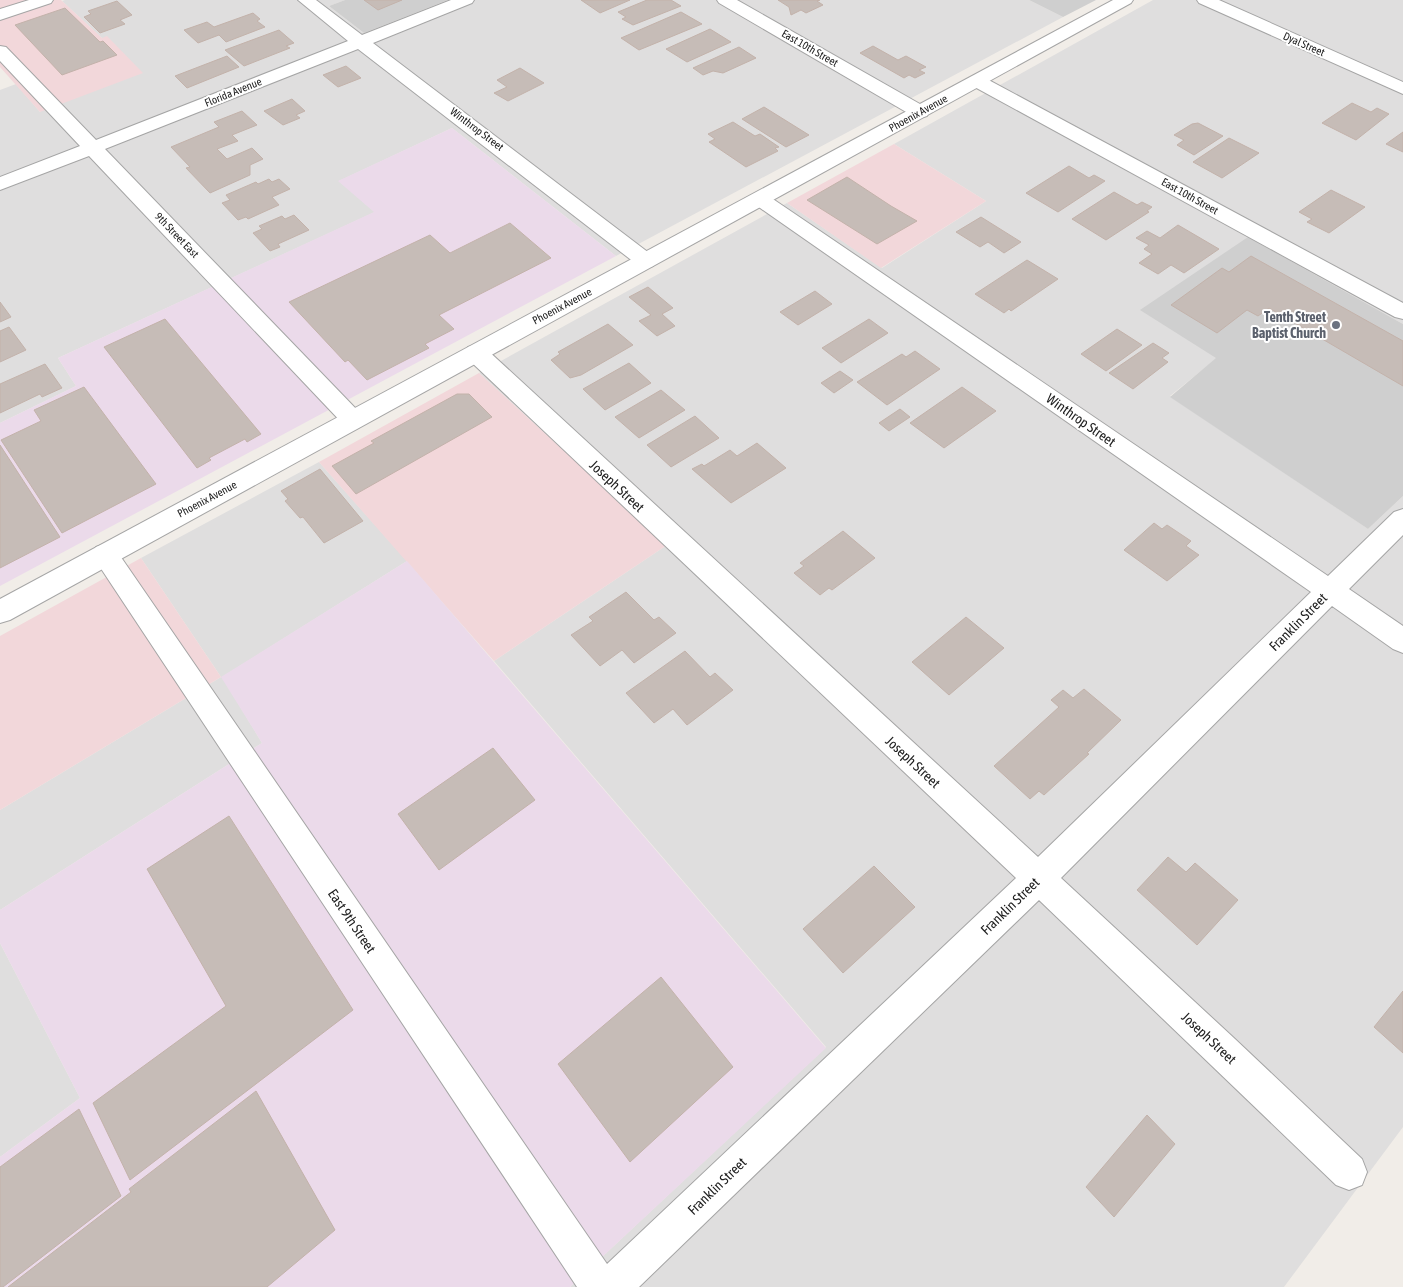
<svg xmlns="http://www.w3.org/2000/svg" width="1403" height="1287" font-family="'Asap Condensed',sans-serif">
  <rect width="100%" height="100%" fill="#f1ede8"/>
  <path fill="#dfdede" d="M65 0H345L329 6 364 33 448 0H1029L1063 17 616 256 452 128 339 181 375 212 58 358 76 386 0 423V90L16 84 40 112 102 38 62 1Z
    M1153 0H1403V324L1248 237 1217 358 1170 396 1368 529 1403 496V1127L1284 1287H570L826 1047 494 661 667 545 479 373 787 203 882 268 986 201 894 144Z
    M319 462 407 561 222 677 262 743 0 910V810L221 677 141 558Z
    M0 943 80 1098 0 1157Z"/>
  <path fill="#f2d7da" d="M0 0H61L102 38 107 36 143 73 40 112 0 67Z
    M894 144 986 201 881 268 787 203Z
    M479 373 667 545 494 661 319 462Z
    M141 558 221 677 0 810V636Z"/>
  <path fill="#ebdaea" d="M452 128 616 256 0 586V423L76 386 58 358 374 212 338 181Z
    M407 561 826 1048 570 1287H0V1157L80 1098 0 943V910L262 743 221 677Z"/>
  <path fill="#cfcfcf" d="M345 0H448L364 33 329 6Z
    M1029 0H1096L1063 17Z
    M1248 237 1403 324V496L1368 529 1170 397 1216 358 1140 310Z"/>
  <path fill="#c6bcb7" stroke="#c3b2aa" d="M364 0H402L378 10Z
    M581 0H630L600 13Z
    M647 0H671L681 6 633 25 622 19 626 17 618 12Z
    M778 0H820L817 1 823 5 806 13 801 10 791 15 789 7Z
    M117 1 132 15 120 20 125 24 100 33 84 17 91 14 88 11Z
    M65 8 100 42 103 41 117 55 62 75 15 25Z
    M681 12 702 24 639 50 621 38Z
    M253 13 260 19 257 21 265 27 226 42 219 35 198 43 184 30 207 22 214 27Z
    M710 29 731 42 687 62 666 49Z
    M279 30 294 43 286 46 290 48 244 66 225 50Z
    M873 46 898 60 906 56 926 67 919 70 925 73 915 78 909 75 904 78 860 53Z
    M739 47 756 58 723 73 713 71 703 75 693 68Z
    M227 56 239 67 187 88 175 76Z
    M346 66 361 78 338 87 323 75Z
    M520 68 544 83 508 101 494 93 507 87 497 80Z
    M292 99 305 111 296 115 300 118 283 125 264 111Z
    M1352 103 1371 112 1377 108 1389 114 1356 140 1322 123Z
    M764 107 809 135 786 147 742 119Z
    M242 111 257 125 232 135 238 141 217 149 227 159 252 148 263 159 250 165V175L210 193 186 168 190 167 171 147 219 127 214 122Z
    M733 122 755 136 760 134 779 147 775 148 778 151 746 167 709 142 715 139 708 134Z
    M1198 123 1223 136 1194 155 1177 145 1184 140 1174 135 1192 124Z
    M1403 132V152L1386 144Z
    M1229 138 1259 153 1222 178 1193 162Z
    M1069 166 1089 178 1094 175 1105 181 1058 212 1026 193Z
    M847 177 891 206 917 221 877 244 807 200Z
    M269 179 272 182 279 179 290 189 272 197 279 205 248 219 246 217 238 220 222 203 230 200 226 195 256 182 258 184Z
    M1331 190 1365 207 1329 233 1307 222 1312 219 1299 212Z
    M1114 192 1137 205 1142 202 1152 207 1147 211 1149 212 1106 240 1072 219Z
    M294 215 309 230 278 244 280 247 270 251 253 233 262 229 259 226 282 216 285 219Z
    M981 217 1021 242 1004 253 988 242 980 247 956 232Z
    M510 223 551 258 439 315 454 329 425 344 429 348 367 380 348 360 345 362 289 302 430 235 450 253Z
    M1178 225 1219 249 1184 273 1171 265 1158 274 1139 263 1152 254 1144 249 1149 245 1136 238 1147 231 1160 238Z
    M1251 256 1403 341V386L1269 308 1258 316 1247 310 1217 333 1171 305 1222 268 1229 272Z
    M1027 260 1058 279 1011 311 1009 309 1004 313 975 294Z
    M648 287 673 308 662 314 675 326 657 336 639 321 651 315 629 297Z
    M815 291 832 304 798 325 780 312Z
    M0 302 11 317 0 322Z
    M165 319 261 434 247 442 245 439 209 458 211 460 197 468 104 347Z
    M869 319 888 333 841 363 822 348Z
    M608 324 633 345 581 375 570 378 551 360 560 354 558 352Z
    M9 327 26 350 0 362V331Z
    M1117 329 1142 345 1106 371 1081 354Z
    M1153 343 1169 353 1162 358 1168 362 1133 389 1109 373Z
    M915 351 940 369 887 405 857 382 902 354 906 357Z
    M629 363 651 383 605 410 583 389Z
    M45 364 62 388 42 397 40 394 0 413V384Z
    M840 371 853 380 834 393 821 383Z
    M84 387 156 484 62 533 1 440 41 421 34 410Z
    M962 387 996 411 944 448 910 423Z
    M661 390 685 410 639 438 615 417Z
    M457 394H469L492 417 356 494 332 466 374 443 371 441Z
    M900 409 910 417 889 431 879 423Z
    M695 416 719 438 671 467 647 445Z
    M757 443 786 468 731 503 692 469 702 464 704 466 730 450 737 456Z
    M0 445 60 537 0 568Z
    M320 469 363 521 324 543 303 517 300 518 285 501 288 499 281 491Z
    M1154 523 1162 529 1167 525 1191 541 1186 546 1199 555 1167 581 1124 550Z
    M843 531 875 558 832 590 829 588 820 595 794 573 804 566 800 563Z
    M626 592 654 620 659 617 676 633 634 663 622 650 600 666 571 635 593 621 589 617Z
    M966 617 1004 648 949 695 912 662Z
    M685 651 710 677 715 673 733 690 687 725 673 709 654 723 626 693Z
    M1084 689 1121 720 1087 753 1089 754 1044 795 1039 791 1030 799 994 766 1059 707 1051 700 1063 690 1073 698Z
    M493 748 535 800 439 870 398 814Z
    M229 816 353 1010 130 1180 93 1103 226 1006 147 869Z
    M1168 857 1186 872 1195 863 1238 900 1197 945 1137 890Z
    M874 866 915 907 843 973 803 929Z
    M661 977 733 1067 630 1162 558 1064Z
    M1403 991V1053L1374 1027Z
    M256 1091 335 1230 267 1287H8L131 1192 129 1189Z
    M79 1109 121 1196 3 1287H0V1167Z
    M1147 1115 1175 1144 1114 1217 1086 1187Z"/>
  <g fill="none" stroke-linecap="round" stroke-linejoin="round">
    <defs>
      <path id="minor" d="M29 0H53L51 3 0 20V9Z
        M298 0H316L362 35 451 0H474L472 3 373 43 653 256 656 261 653 266 646 268 639 266 358 49 105 149 361 414 365 420 361 426 353 429 345 426 89 156 0 190V177L80 146 0 61V46L6 47 96 140 348 41Z
        M717 0H737L927 108 929 112 927 116 920 118 913 116 719 3Z
        M1197 0H1219L1403 82V94L1199 3Z
        M977 76 983 77 1403 303V319L1395 317 971 85 968 81 971 77Z
        M760 193 767 195 1328 576 1394 512 1403 509V535L1349 589 1403 626V653L1393 649 1332 606 1061 878 1235 1039 1362 1159 1367 1172 1362 1185 1349 1190 1336 1185 1039 900 639 1287H577L96 561 92 554 96 547 105 544 114 547 607 1264 1016 878 468 359 465 353 468 347 476 345 484 347 1038 857 1311 592 753 203 750 199 753 195Z"/>
      <path id="tertiary" d="M1113 0H1133L1131 3 10 620 0 623V599Z"/>
    </defs>
    <use href="#minor" stroke="#a5a5a5" stroke-width="2"/>
    <use href="#tertiary" stroke="#a5a5a5" stroke-width="2"/>
    <use href="#minor" fill="#fff" fill-rule="evenodd"/>
    <use href="#tertiary" fill="#fff" fill-rule="evenodd"/>
  </g>
  <circle fill="#6b7280" stroke="#fff" stroke-width="2" cx="1336" cy="325" r="5"/>
  <g text-anchor="middle" stroke-width="4" stroke-linejoin="round" paint-order="stroke">
    <g font-size="11" fill="#212121" stroke="#fff">
      <text transform="translate(1304 44) rotate(24)" y="4">Dyal Street</text>
      <text transform="translate(810 48) rotate(30)" y="4">East 10th Street</text>
      <text transform="translate(233 92) rotate(-22)" y="4">Florida Avenue</text>
      <text transform="translate(918 113) rotate(-29)" y="4">Phoenix Avenue</text>
      <text transform="translate(477 129) rotate(37)" y="4">Winthrop Street</text>
      <text transform="translate(1190 196) rotate(29)" y="4">East 10th Street</text>
      <text transform="translate(177 235) rotate(46)" y="4">9th Street East</text>
      <text transform="translate(562 306) rotate(-28)" y="4">Phoenix Avenue</text>
      <text transform="translate(207 499) rotate(-28)" y="4">Phoenix Avenue</text>
    </g>
    <g font-size="14" font-weight="bold" fill="#5b616d" stroke="#fff" text-anchor="end">
      <text x="1326" y="322">Tenth Street<tspan x="1326" dy="16">Baptist Church</tspan></text>
    </g>
    <g font-size="14" fill="#212121" stroke="#fff">
      <text transform="translate(1081 420) rotate(35)" y="5">Winthrop Street</text>
      <text transform="translate(617 486) rotate(43)" y="5">Joseph Street</text>
      <text transform="translate(1298 622) rotate(-45)" y="5">Franklin Street</text>
      <text transform="translate(913 762) rotate(43)" y="5">Joseph Street</text>
      <text transform="translate(1010 906) rotate(-44)" y="5">Franklin Street</text>
      <text transform="translate(352 921) rotate(56)" y="5">East 9th Street</text>
      <text transform="translate(1209 1038) rotate(43)" y="5">Joseph Street</text>
      <text transform="translate(717 1186) rotate(-44)" y="5">Franklin Street</text>
    </g>
  </g>
</svg>
